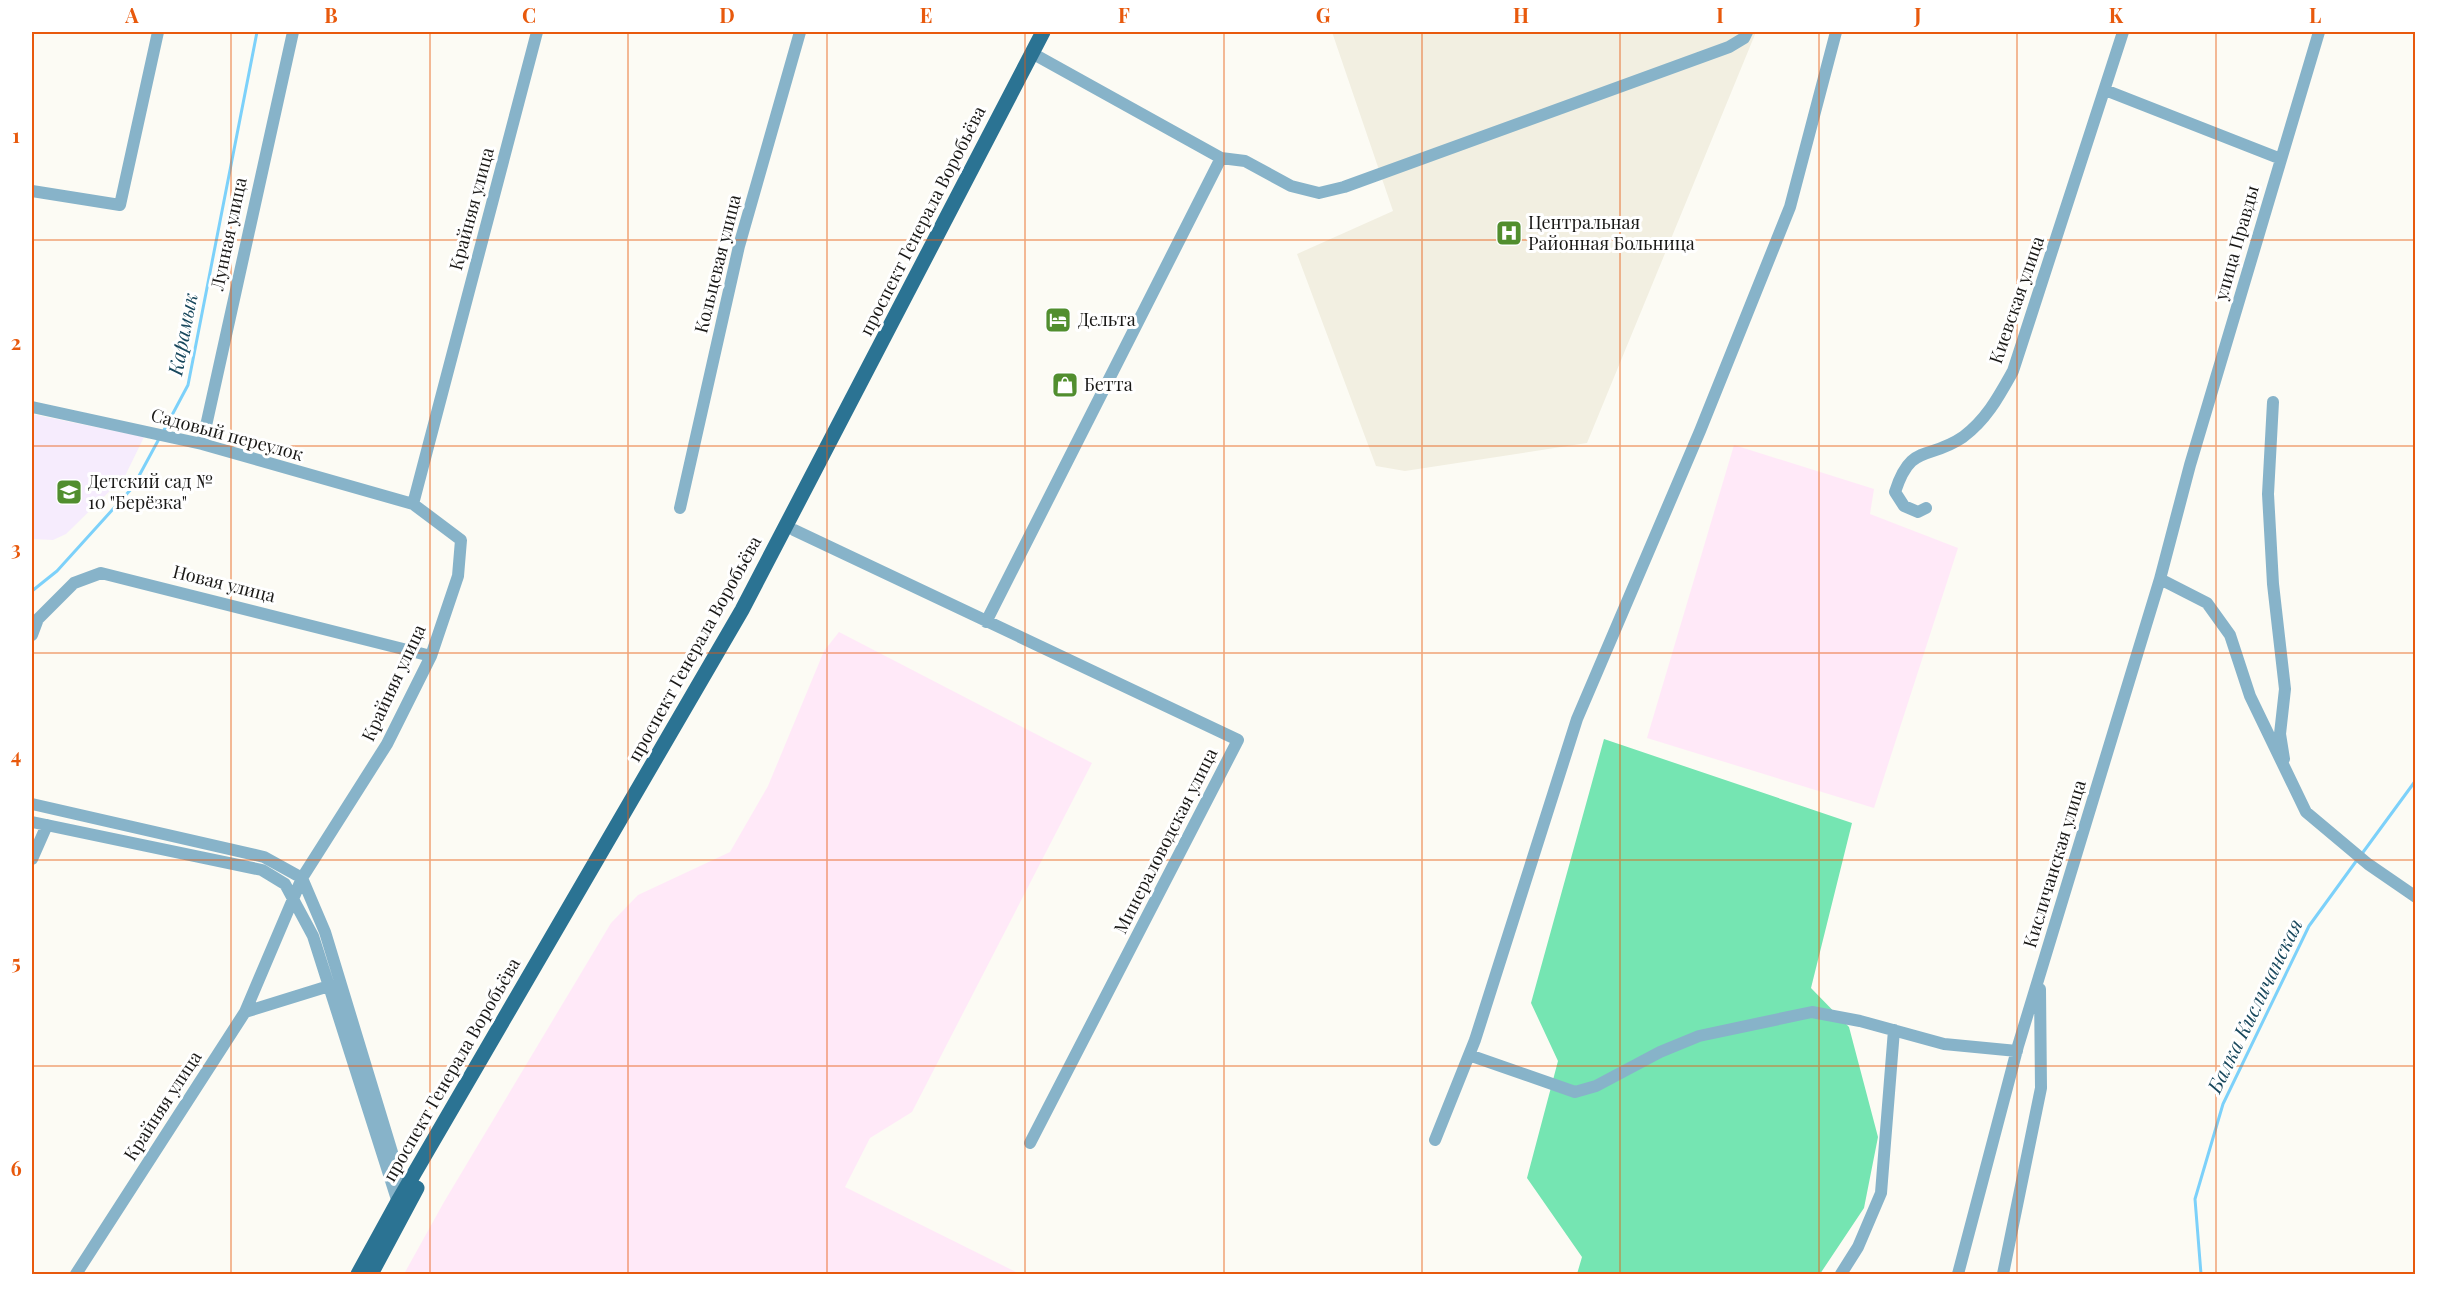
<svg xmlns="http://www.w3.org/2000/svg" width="2447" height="1306" font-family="'Playfair Display',serif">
  <rect width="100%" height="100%" fill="#fcfbf4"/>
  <path fill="#f2efe1" d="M1332 32H1756L1587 443 1405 471 1376 466 1297 254 1393 211Z"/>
  <path fill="#ffe9f8" d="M1734 445 1874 489 1870 514 1958 548 1874 808 1647 738Z
    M839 632 1092 763 912 1112 870 1138 845 1187 1016 1272 1014 1274H404L444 1202 611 923 638 895 730 852 768 786 824 651Z"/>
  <path fill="#f6ecfd" d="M32 414 144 437 125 476 66 534 53 540 32 539Z"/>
  <path fill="#75e5b2" d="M1604 739 1852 823 1811 988 1849 1027 1878 1137 1864 1208 1820 1274H1577L1582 1257 1527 1178 1558 1061 1531 1003Z"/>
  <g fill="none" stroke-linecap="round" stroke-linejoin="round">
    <path stroke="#7cd1fa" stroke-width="3" d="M163 432 188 385 257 32
      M32 591 57 571 133 487 160 437
      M2361 855 2416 780
      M2201 1274 2195 1199 2223 1104 2309 926 2357 860"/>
    <path stroke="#87b3c9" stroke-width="12" d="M1039 57 1221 158 1245 161 1291 186 1319 193 1344 187 1729 47 1744 38 1747 32
      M2105 90 2281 159
      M32 191 120 205 158 32
      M2273 402 2268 494 2273 584 2285 689 2280 734 2284 759
      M32 407 202 444 413 504
      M202 444 293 32
      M680 508 739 246 800 32
      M1926 508 1918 512 1904 506 1895 492C1911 442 1928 461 1963 437 1987 419 1999 396 2013 371L2123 32
      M794 530 1238 740 1030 1143
      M2160 579 2207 603 2230 635 2250 696 2306 812 2368 864 2416 897
      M986 622 1221 158
      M32 635 38 619 74 583 101 573 431 656
      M32 804 264 857 302 878 325 932 405 1195
      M32 822 262 870 285 884 313 936 400 1209
      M32 859 47 825
      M245 1012 329 986
      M1469 1055 1575 1092 1596 1086 1660 1052 1699 1036 1812 1012 1860 1021 1944 1044 2017 1051
      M1435 1140 1475 1040 1577 719 1700 431 1790 207 1836 32
      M76 1274 245 1012 302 878 387 744 431 656 458 576 461 540 413 504 537 32
      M1841 1274 1858 1247 1881 1193 1894 1030
      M1958 1274 2018 1046 2160 579 2190 465 2319 32
      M2003 1274 2041 1088 2040 989"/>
    <path stroke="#2b7393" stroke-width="15" d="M358 1274 397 1203 742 610 1043 32
      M371 1274 417 1188"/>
  </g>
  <path fill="none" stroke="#e8590c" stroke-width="1.5" stroke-opacity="0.55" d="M231 32V1274M430 32V1274M628 32V1274M827 32V1274M1025 32V1274M1224 32V1274M1422 32V1274M1620 32V1274M1819 32V1274M2017 32V1274M2216 32V1274M32 240H2416M32 446H2416M32 653H2416M32 860H2416M32 1066H2416"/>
  <defs>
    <symbol id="hospital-square" viewBox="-11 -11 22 22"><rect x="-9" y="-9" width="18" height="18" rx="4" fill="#518e2e" stroke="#fff"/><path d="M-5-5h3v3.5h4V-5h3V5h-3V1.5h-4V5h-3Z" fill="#fff"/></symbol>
    <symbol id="hotel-square" viewBox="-11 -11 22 22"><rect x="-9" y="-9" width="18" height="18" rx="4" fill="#518e2e" stroke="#fff"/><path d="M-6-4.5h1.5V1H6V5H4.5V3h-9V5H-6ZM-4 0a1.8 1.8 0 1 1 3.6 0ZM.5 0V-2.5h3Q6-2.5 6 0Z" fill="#fff"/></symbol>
    <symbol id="shop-square" viewBox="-11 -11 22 22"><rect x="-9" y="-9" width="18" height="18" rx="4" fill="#518e2e" stroke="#fff"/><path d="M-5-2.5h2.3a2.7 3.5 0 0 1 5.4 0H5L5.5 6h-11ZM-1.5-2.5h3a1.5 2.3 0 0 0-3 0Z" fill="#fff"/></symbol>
    <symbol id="school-square" viewBox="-11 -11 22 22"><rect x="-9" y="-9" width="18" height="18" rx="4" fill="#518e2e" stroke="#fff"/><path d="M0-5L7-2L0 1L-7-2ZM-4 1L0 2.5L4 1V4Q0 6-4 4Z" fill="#fff"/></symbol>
  </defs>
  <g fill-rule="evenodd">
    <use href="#hospital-square" x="1494" y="218" width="30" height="30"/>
    <use href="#hotel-square" x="1043" y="305" width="30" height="30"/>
    <use href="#shop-square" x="1050" y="370" width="30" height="30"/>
    <use href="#school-square" x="54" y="477" width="30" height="30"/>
  </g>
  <g text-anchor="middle" stroke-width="6" stroke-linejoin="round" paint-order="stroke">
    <g font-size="18" fill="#1a1917" stroke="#fff">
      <text transform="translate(472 209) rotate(-75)" y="6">Крайняя улица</text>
      <text transform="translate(923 221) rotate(-63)" y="6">проспект Генерала Воробьёва</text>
      <text transform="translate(229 234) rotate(-78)" y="6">Лунная улица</text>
      <text transform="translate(2237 243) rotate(-74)" y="6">улица Правды</text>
      <text transform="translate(718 264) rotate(-76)" y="6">Кольцевая улица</text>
      <text transform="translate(2017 300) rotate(-71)" y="6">Киевская улица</text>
      <text transform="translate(227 435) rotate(15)" y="6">Садовый переулок</text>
      <text transform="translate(224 584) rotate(14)" y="6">Новая улица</text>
      <text transform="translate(695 649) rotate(-61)" y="6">проспект Генерала Воробьёва</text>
      <text transform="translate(394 683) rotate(-65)" y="6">Крайняя улица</text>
      <text transform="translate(1166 841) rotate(-63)" y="6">Минераловодская улица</text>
      <text transform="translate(2055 864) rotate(-73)" y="6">Кисличанская улица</text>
      <text transform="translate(452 1070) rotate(-60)" y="6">проспект Генерала Воробьёва</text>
      <text transform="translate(163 1106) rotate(-57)" y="6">Крайняя улица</text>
    </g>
    <g font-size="18" fill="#1a1917" stroke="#fff" text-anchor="start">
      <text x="1528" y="229">Центральная<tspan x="1528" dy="21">Районная Больница</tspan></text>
      <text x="1078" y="326">Дельта</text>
      <text x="1084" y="391">Бетта</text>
      <text x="88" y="488">Детский сад №<tspan x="88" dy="21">10 "Берёзка"</tspan></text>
    </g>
    <g font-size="20" font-style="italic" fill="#17475c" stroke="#fff">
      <text transform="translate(183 334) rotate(-79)" y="7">Карамык</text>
      <text transform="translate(2255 1006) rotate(-64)" y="7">Балка Кисличанская</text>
    </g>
  </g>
  <rect width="2447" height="1306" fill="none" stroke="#ffffff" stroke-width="66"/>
  <rect x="33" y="33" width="2381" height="1240" fill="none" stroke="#e8590c" stroke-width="2"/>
  <g font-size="20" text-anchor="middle" font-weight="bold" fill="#e8590c">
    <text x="132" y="23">A</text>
    <text x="331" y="23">B</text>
    <text x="529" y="23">C</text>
    <text x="727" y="23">D</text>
    <text x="926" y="23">E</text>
    <text x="1124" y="23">F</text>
    <text x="1323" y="23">G</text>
    <text x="1521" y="23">H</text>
    <text x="1720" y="23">I</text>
    <text x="1918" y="23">J</text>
    <text x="2116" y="23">K</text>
    <text x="2315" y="23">L</text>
    <text x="16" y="143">1</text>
    <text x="16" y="350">2</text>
    <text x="16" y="556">3</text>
    <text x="16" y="763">4</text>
    <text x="16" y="970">5</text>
    <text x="16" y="1176">6</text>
  </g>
</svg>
